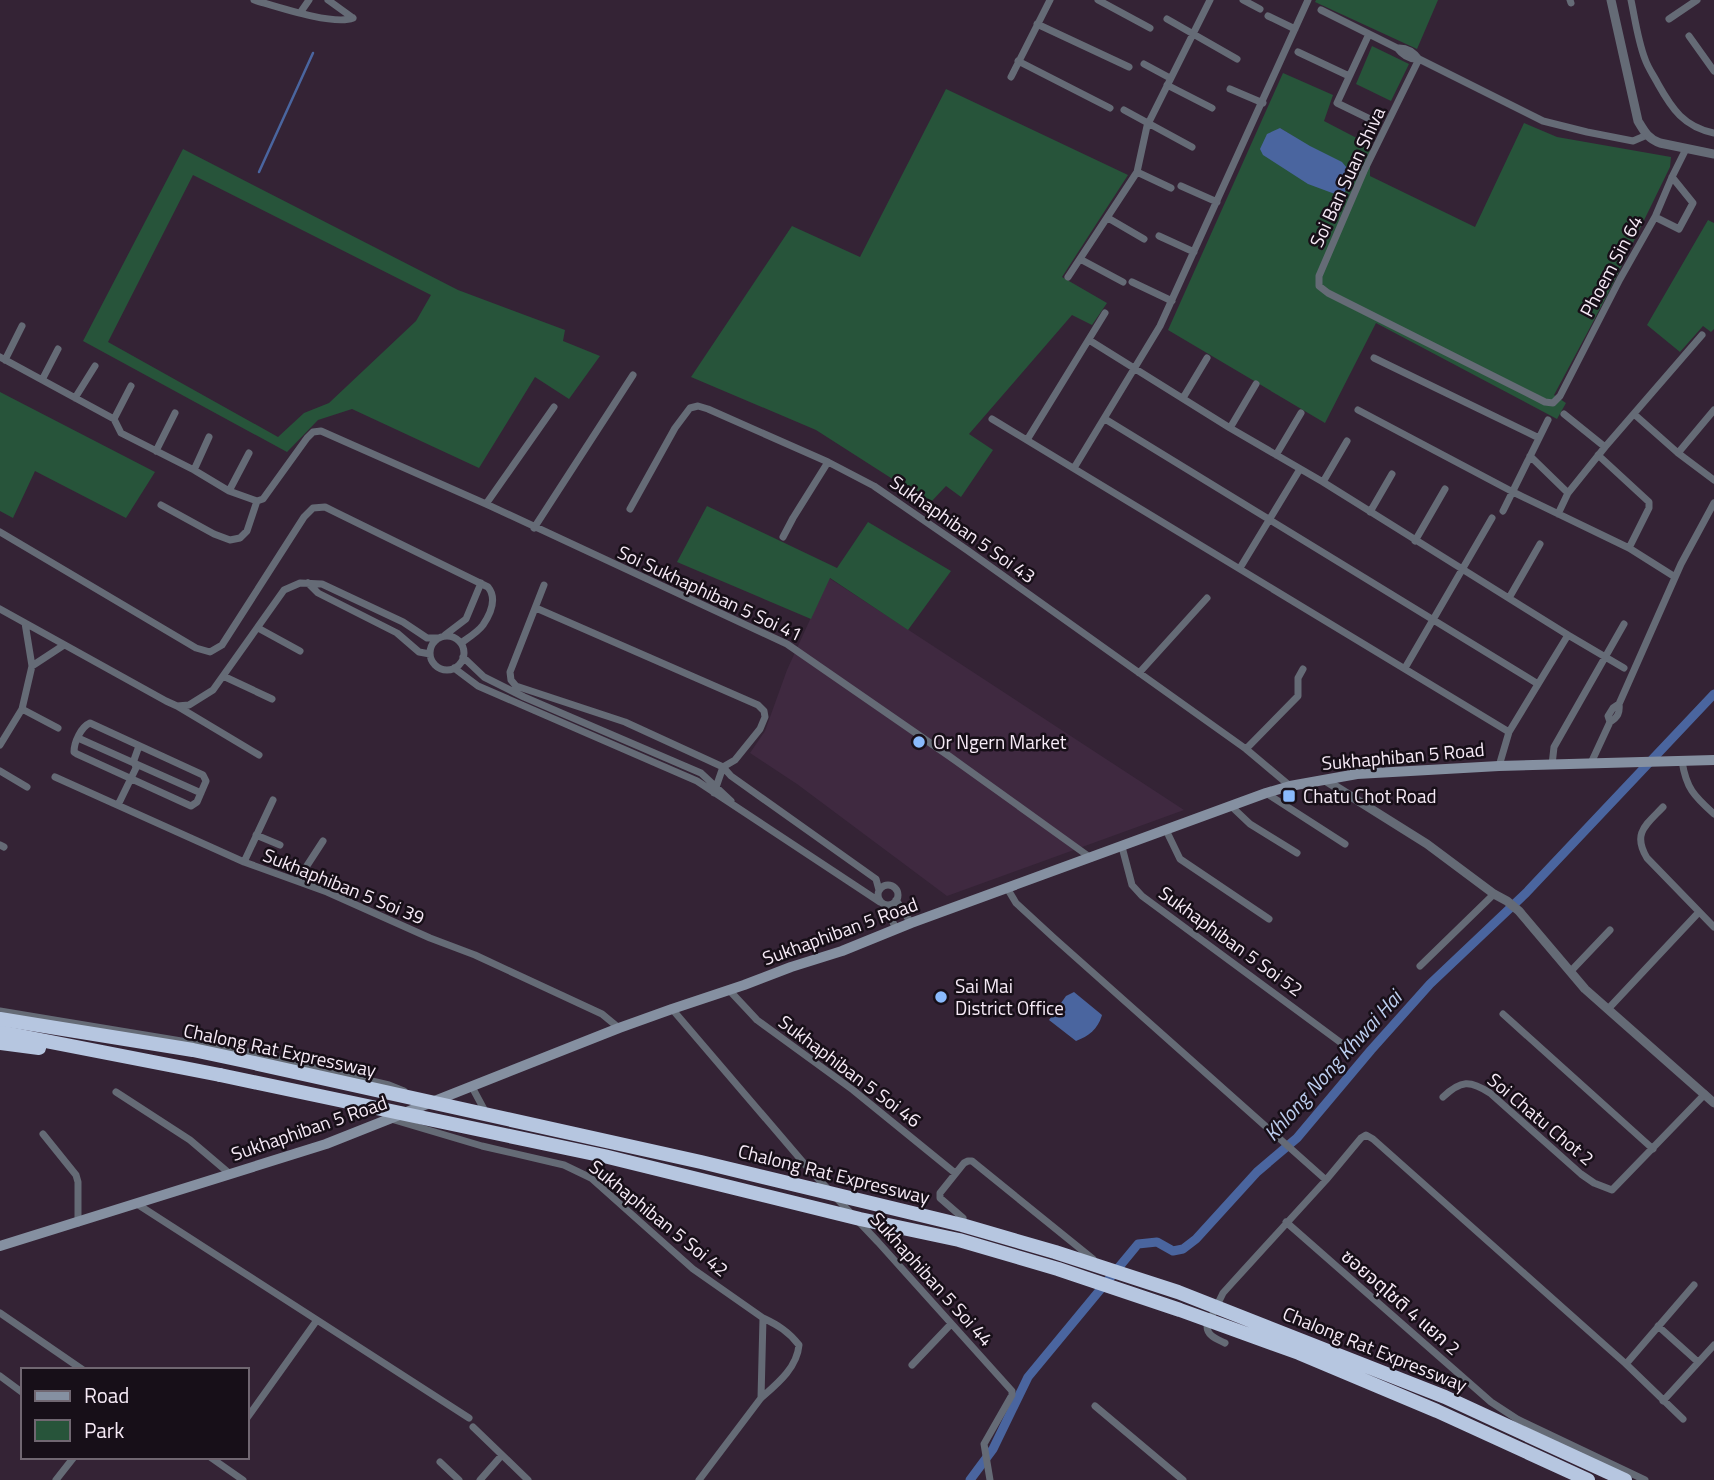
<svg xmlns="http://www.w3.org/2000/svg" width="1714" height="1480" font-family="'Titillium Web','Noto Sans Thai',sans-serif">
  <rect width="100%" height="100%" fill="#342335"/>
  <path fill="#3f2940" d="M829 578 1184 810 947 896 797 784 750 753 765 731 787 670Z"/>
  <path fill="#27543a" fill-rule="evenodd" d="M1316 0H1438L1417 49 1315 2Z
    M1372 46 1409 64 1391 101 1356 84Z
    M1283 73 1333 95 1324 121 1370 145V176L1475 227 1524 123 1557 137 1671 157 1670 167 1609 292 1554 395 1566 403 1557 419 1376 323 1325 423 1168 330ZM1280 128 1352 174 1343 196H1342Z
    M946 89 1128 175 1062 277 1107 303 1092 325 1072 315 969 434 993 450 961 497 946 486 930 503 816 430 691 377 792 226 860 257Z
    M183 149 458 290 565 330 563 341 600 356 569 399 535 377 479 468 352 409 318 420 287 452 83 341ZM193 175 431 295 416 321 329 403 304 413 278 437 108 342Z
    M1708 220 1714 223V329L1711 332 1703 326 1680 352 1647 325Z
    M0 392 155 472 126 518 35 471 13 518 0 511Z
    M707 506 837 568 868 522 951 571 908 630 830 578 811 619 677 562Z"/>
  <path fill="#4a659f" d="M1280 128 1310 146 1342 162 1352 174 1343 197 1308 184 1263 155 1260 149 1267 134Z
    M1074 992 1102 1015C1098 1029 1089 1036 1076 1041L1049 1020 1066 996Z"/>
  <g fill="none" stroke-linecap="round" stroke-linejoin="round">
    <path stroke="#4a659f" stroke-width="2.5" d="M259 172 313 53"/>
    <path stroke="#4a659f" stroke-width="9" d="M970 1480 993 1449 1028 1377 1138 1244 1157 1242 1173 1251 1183 1249 1196 1239 1257 1172 1297 1138 1371 1050 1430 984 1526 893 1714 694"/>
    <path stroke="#656b76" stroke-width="7" d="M254 0C275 6 334 26 353 18
      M328 0 353 18
      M1098 0 1150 28
      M1243 0 1260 9
      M1570 0 1571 3
      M1631 0C1635 19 1638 41 1645 59 1648 68 1654 76 1658 84 1672 109 1684 127 1714 133
      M1321 10 1397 48C1407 47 1413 51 1419 59
      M300 13 309 0
      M1268 16 1295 29
      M1167 19 1237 59
      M1669 19 1697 0
      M1037 24 1129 67
      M1369 34 1337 103 1376 122
      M1689 36 1714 71
      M1397 48C1403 56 1410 60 1419 59
      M1298 52 1349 76
      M1018 61 1110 108
      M1144 64 1170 78
      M1011 77 1050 0
      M1167 85 1212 108
      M1230 89 1263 103
      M1124 110 1192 147
      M1647 135 1633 141 1587 132 1543 121 1419 59 1364 171 1319 276V286L1328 293 1545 402 1553 403 1560 396 1620 279 1655 217 1672 177 1686 149
      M1137 172 1171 188
      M1181 186 1217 202
      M1655 217 1679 229 1693 203 1672 177
      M1108 218 1144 239
      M1159 236 1194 252
      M1080 259 1123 282
      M1068 277 1137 172 1147 126 1210 0
      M1132 282 1172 301
      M1089 340 1230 428 1323 482 1568 635 1624 668
      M0 357 114 419 121 433 194 470 229 491 257 501 263 499 307 438 313 432 321 431 486 504 787 644 949 756 1091 858
      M1374 358 1539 438
      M5 360 22 326
      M42 380 58 349
      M75 398 95 366
      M1183 398 1207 358
      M1358 410 1513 492 1629 548 1675 577
      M1564 414 1605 447
      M1634 414 1678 453 1714 480
      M114 419 131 386
      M992 419 1509 732
      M1105 419 1538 684
      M1230 428 1256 384
      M1027 440 1105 313
      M156 451 175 413
      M1678 453 1714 410
      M1276 455 1301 413
      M1598 455 1649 502V508L1629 548
      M1530 456 1568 493
      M1074 468 1160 326 1308 0
      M194 470 209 437
      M1323 482 1347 441
      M229 491 249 453
      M486 504 554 407
      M161 505 214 534 230 540 240 538 247 531 257 501
      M630 509 675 428 690 408 698 406 708 409 828 462 874 486 967 550 1246 749 1290 786
      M1503 511 1548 420
      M1370 512 1392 474
      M1558 514 1568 493 1605 447 1702 335
      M534 528 633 375
      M0 532 196 648 210 652 222 645 304 517 313 508 325 507 488 587C497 598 491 613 483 625 478 632 468 638 461 643
      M783 537 793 518 828 462
      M1415 541 1445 489
      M1240 568 1300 469
      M308 583 318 593 397 633 419 652 430 654
      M544 585 510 672 511 680 516 686 625 722 723 767 731 776 876 879 879 890
      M1509 598 1540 544
      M536 608 758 705 764 711 765 717 760 729 735 760 723 767 714 793
      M0 609 166 701 177 706 189 705 213 690 284 590 300 583 322 584 403 622 427 638H439
      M258 628 300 651
      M445 635 466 619 481 583
      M430 653a17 17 0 1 1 34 0a17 17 0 1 1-34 0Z
      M463 657 484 677 524 697 701 773 731 801
      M32 666 64 645
      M454 668 478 686 697 781 880 902
      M1405 668 1492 518
      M1139 673 1207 598
      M223 676 272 699
      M177 706 259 755
      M22 709 58 728
      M1610 722 1608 716 1613 708 1619 704
      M90 723 203 775 206 781 197 802 191 806 77 754 74 752C74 742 81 727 90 723Z
      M78 738 201 793
      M0 745 22 709 32 666 25 623
      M1246 749 1298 696V678L1303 669
      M1682 761C1686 788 1694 796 1714 814
      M1591 763 1610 722C1618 717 1620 713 1619 704L1681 564 1714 503
      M1552 765 1554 747 1624 624
      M1499 766 1509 732 1568 635
      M0 771 27 787
      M55 777 244 862 327 892 430 938 475 955 602 1014 619 1028
      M1266 793 1345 844
      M118 805 136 768 134 760 139 746
      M1231 806 1250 824 1297 853
      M1663 807C1646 825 1632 833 1647 858L1714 927
      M1166 830 1180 859 1269 919
      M256 835 280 845
      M0 845 4 847
      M1122 847 1132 885 1142 896 1344 1045
      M244 862 273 800
      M297 881 323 841
      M878 895a10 10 0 1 1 20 0a10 10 0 1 1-20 0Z
      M1007 888 1016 903 1054 938 1326 1180
      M896 900 911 923
      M885 905 896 929
      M1420 966 1494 894
      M1570 972 1610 930
      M729 990 757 1020 853 1090 955 1173
      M1609 1008 1699 912
      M672 1009 808 1168 878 1242 1012 1391V1395L984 1444 990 1480
      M0 1011 248 1052 389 1085 404 1091
      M1503 1014 1653 1149
      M472 1087 486 1113
      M116 1092 190 1140 230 1174
      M1443 1097C1461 1080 1470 1080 1490 1093L1581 1174 1594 1183 1612 1190 1705 1094
      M391 1119 482 1146 564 1165 591 1178 693 1269 763 1318 761 1398 699 1480
      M43 1134 76 1175 78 1182V1223
      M137 1204 469 1418
      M963 1218 940 1198V1193L964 1163 968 1161H972L1093 1259
      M1286 1222 1491 1402 1517 1419 1645 1480
      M0 1313 83 1370
      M1658 1326 1698 1362
      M1225 1343C1217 1339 1207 1336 1207 1326L1223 1293 1232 1283 1326 1180 1361 1138 1366 1135 1373 1139 1626 1364 1683 1419
      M1626 1364 1694 1285
      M912 1365 951 1324
      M0 1376 23 1393
      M761 1398C777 1384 797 1368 799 1345 789 1332 778 1325 763 1318
      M1663 1401 1714 1345
      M1095 1406 1183 1480
      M247 1418 317 1320
      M473 1427 528 1480
      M210 1457 243 1480
      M440 1462 459 1480
      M56 1480 74 1457
      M480 1480 502 1455"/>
    <path stroke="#656b76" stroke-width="9" d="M1611 0 1638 121C1644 131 1648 139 1660 143L1714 154
      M1325 780 1427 844 1494 894 1507 901 1519 911 1585 989 1714 1103"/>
    <path stroke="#8590a1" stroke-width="10" d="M0 1246 326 1144 619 1028 672 1009 744 985 791 967 842 951 911 923 1266 793 1290 786 1357 774 1499 766 1714 760"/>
    <path stroke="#b6c6e0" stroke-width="14" d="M0 1032 220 1075
      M0 1043 39 1048"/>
    <path stroke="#b6c6e0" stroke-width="14" d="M0 1019 193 1050 245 1061 701 1162 962 1225 1055 1252 1178 1292 1445 1397 1625 1480
      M220 1075 604 1156 860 1219 959 1240 1058 1269 1180 1310 1299 1353 1437 1411 1588 1480"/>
  </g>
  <g fill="#8abafc" stroke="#170f18" stroke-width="2.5">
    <circle cx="919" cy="742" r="7"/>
    <rect x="1282" y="789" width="14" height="14" rx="3.5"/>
    <circle cx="941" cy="997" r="7"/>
  </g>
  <g text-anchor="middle" stroke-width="5" stroke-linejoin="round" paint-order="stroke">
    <g font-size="19" fill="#f6eaf6" stroke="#170f18">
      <text transform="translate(1347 177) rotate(-65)" y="7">Soi Ban Suan Shiva</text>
      <text transform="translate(1611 266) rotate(-62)" y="7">Phoem Sin 64</text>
      <text transform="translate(963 529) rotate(35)" y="7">Sukhaphiban 5 Soi 43</text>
      <text transform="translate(710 593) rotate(25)" y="7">Soi Sukhaphiban 5 Soi 41</text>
      <text transform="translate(1403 756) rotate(-5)" y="7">Sukhaphiban 5 Road</text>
      <text transform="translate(344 886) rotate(22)" y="7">Sukhaphiban 5 Soi 39</text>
      <text transform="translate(840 931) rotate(-20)" y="7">Sukhaphiban 5 Road</text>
      <text transform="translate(1231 941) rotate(36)" y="7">Sukhaphiban 5 Soi 52</text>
      <text transform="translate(280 1050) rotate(12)" y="7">Chalong Rat Expressway</text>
      <text transform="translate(850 1071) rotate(37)" y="7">Sukhaphiban 5 Soi 46</text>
      <text transform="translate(1541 1119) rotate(40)" y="7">Soi Chatu Chot 2</text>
      <text transform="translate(309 1128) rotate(-19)" y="7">Sukhaphiban 5 Road</text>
      <text transform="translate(834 1174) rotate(14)" y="7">Chalong Rat Expressway</text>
      <text transform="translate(659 1218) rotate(39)" y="7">Sukhaphiban 5 Soi 42</text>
      <text transform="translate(932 1279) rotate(48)" y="7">Sukhaphiban 5 Soi 44</text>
      <text transform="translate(1401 1302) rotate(41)" y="7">ซอยจตุโชติ 4 แยก 2</text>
      <text transform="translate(1375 1349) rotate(22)" y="7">Chalong Rat Expressway</text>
    </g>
    <g font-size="19" fill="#f6eaf6" stroke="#170f18" text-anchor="start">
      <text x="933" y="749">Or Ngern Market</text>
      <text x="1303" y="803">Chatu Chot Road</text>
      <text x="955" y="993">Sai Mai<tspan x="955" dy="22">District Office</tspan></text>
    </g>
    <g font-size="21" font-style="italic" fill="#bccdee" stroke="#170f18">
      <text transform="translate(1333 1066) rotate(-48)" y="7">Khlong Nong Khwai Hai</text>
    </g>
  </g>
  <rect x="21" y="1368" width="228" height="91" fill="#170f18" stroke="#706771" stroke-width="2"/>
  <rect x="35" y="1391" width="35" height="10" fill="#8590a1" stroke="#706771" stroke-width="2"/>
  <text x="84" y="1403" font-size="21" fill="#f6eaf6">Road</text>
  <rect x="35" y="1420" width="35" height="21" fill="#27543a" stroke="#706771" stroke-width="2"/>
  <text x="84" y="1438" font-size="21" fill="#f6eaf6">Park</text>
</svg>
